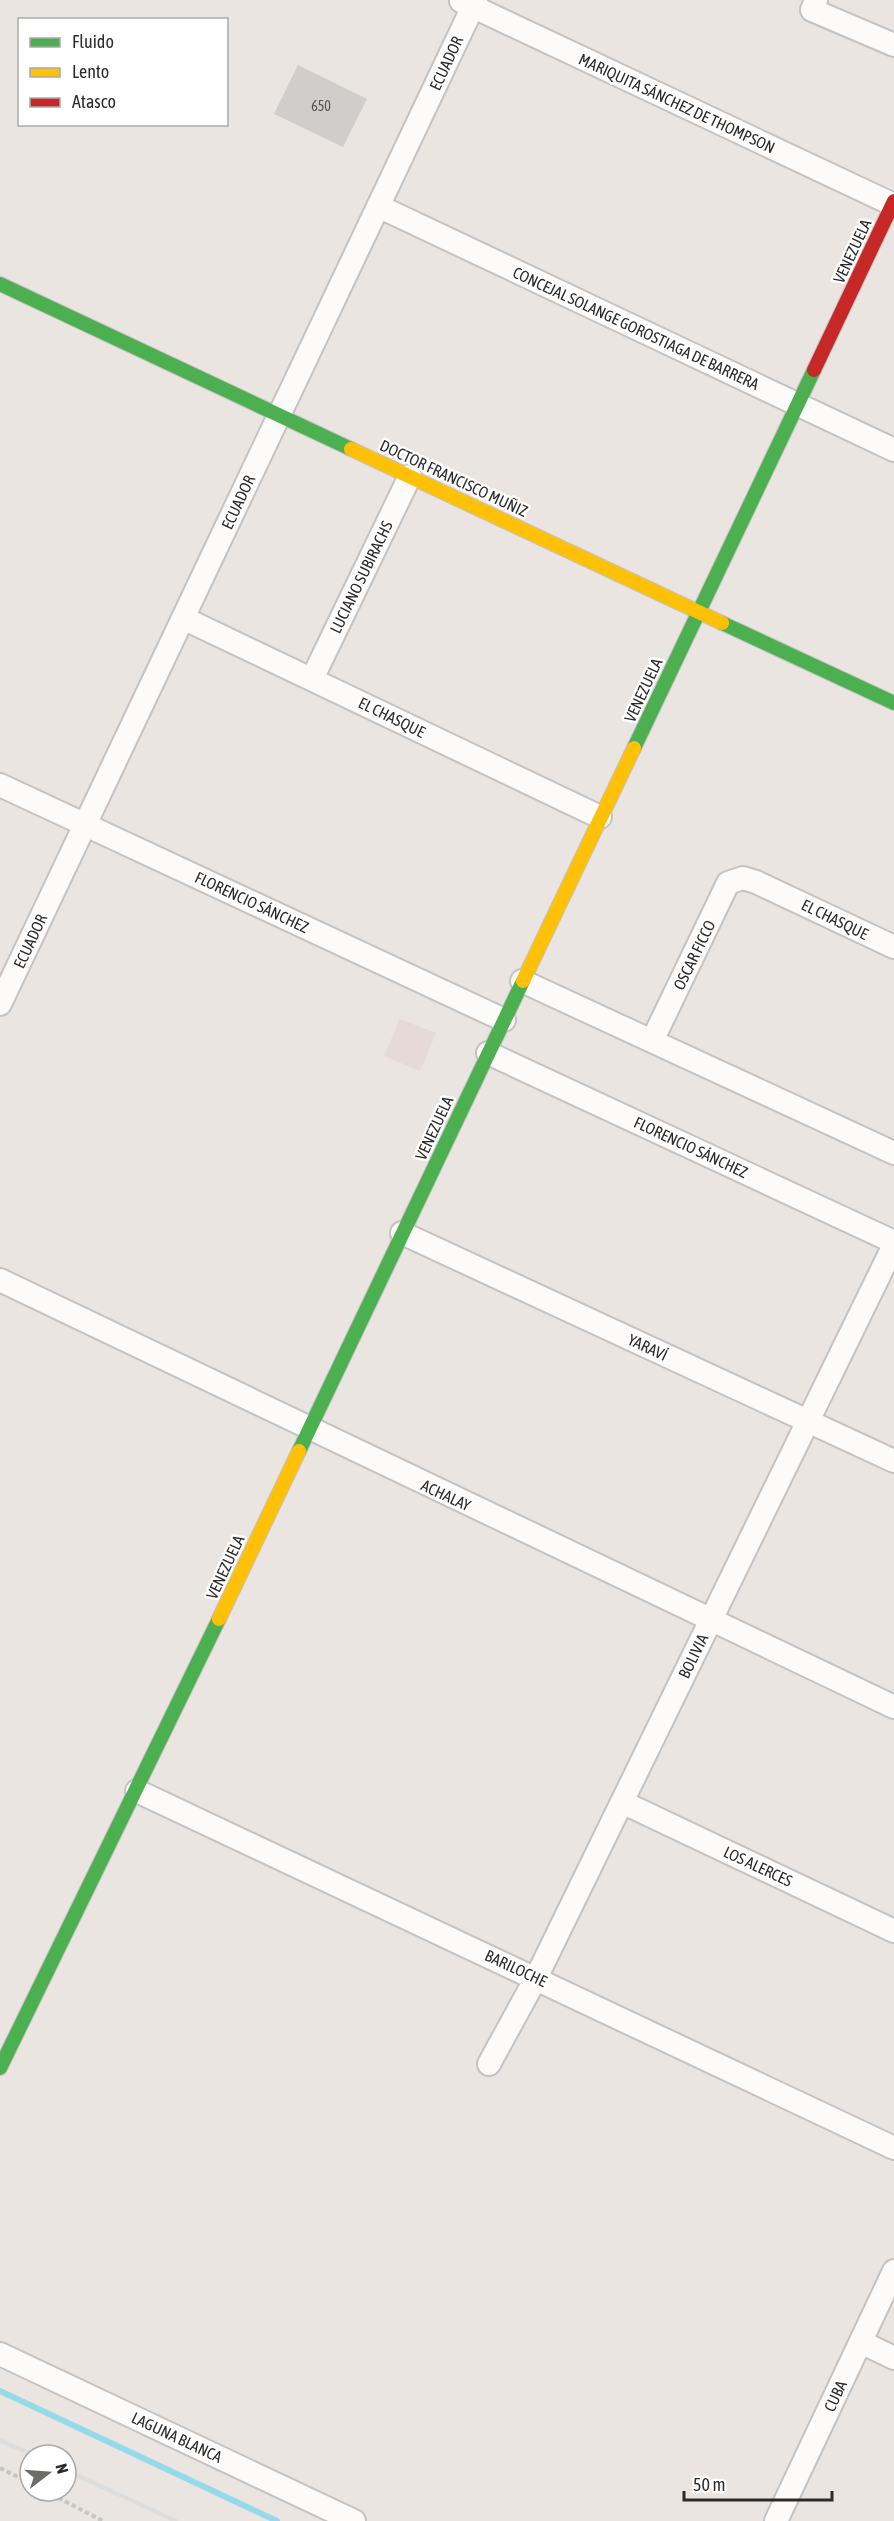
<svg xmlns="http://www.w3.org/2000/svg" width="894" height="2521" font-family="'Asap Condensed',sans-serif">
  <rect width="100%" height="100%" fill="#eae5e0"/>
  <path fill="#e7d9d8" d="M400 1019 436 1033 420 1071 384 1056Z"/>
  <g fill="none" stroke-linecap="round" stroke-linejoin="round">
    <path stroke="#95daea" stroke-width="6" d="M0 2391 277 2521"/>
  </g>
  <path fill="#d0cdca" d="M298 65 367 99 343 147 274 114Z"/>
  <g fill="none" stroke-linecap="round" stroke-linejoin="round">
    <defs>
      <path id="street" d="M816 0 812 10 894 45
        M461 1 894 205
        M378 206 894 450
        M183 618 600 817
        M312 679 410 476
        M0 785 504 1020
        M522 981 894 1153
        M0 1004 476 0
        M652 1041 728 883 743 878 756 882 894 947
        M488 1053 894 1242
        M402 1233 894 1461
        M0 1280 894 1707
        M137 1791 894 2148
        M622 1802 894 1931
        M489 2064 536 1978 894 1245
        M861 2342 894 2358
        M0 2354 354 2521
        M776 2521 894 2271"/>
      <path id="fast" d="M0 284 351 449
        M722 623 894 703
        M634 748 814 370
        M299 1451 523 981
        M0 2068 219 1619"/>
      <path id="slow" d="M351 449 722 623
        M523 981 634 748
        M219 1619 299 1451"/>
      <path id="jam" d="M814 370 894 201"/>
    </defs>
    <use href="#street" stroke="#c4c2c2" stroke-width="26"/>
    <use href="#fast" stroke="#c4c2c2" stroke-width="16"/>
    <use href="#slow" stroke="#c4c2c2" stroke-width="16"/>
    <use href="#jam" stroke="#c4c2c2" stroke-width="16"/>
    <path stroke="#c6c6c6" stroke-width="4" stroke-dasharray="4.5 3" stroke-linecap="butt" d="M0 2468 30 2483
      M45 2491 103 2521"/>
    <use href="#street" stroke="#fcfbfa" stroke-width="22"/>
    <use href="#fast" stroke="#4caf50" stroke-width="14"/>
    <use href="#slow" stroke="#ffc107" stroke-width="14"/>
    <use href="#jam" stroke="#c62828" stroke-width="14"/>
    <path stroke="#deddde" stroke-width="4.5" d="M0 2440 33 2455
      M66 2470 176 2521"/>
  </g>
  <g text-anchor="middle" stroke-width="5" stroke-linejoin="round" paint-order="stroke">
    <g font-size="14" fill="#555454">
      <text x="321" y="111">650</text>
    </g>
    <g font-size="16" fill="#2b2b2b" stroke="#fff">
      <text transform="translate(446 63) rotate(-65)" y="6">ECUADOR</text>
      <text transform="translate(677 103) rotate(25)" y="6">MARIQUITA SÁNCHEZ DE THOMPSON</text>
      <text transform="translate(852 251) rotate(-65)" y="6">VENEZUELA</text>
      <text transform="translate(636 328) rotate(25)" y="6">CONCEJAL SOLANGE GOROSTIAGA DE BARRERA</text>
      <text transform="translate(454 478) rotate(25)" y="6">DOCTOR FRANCISCO MUÑIZ</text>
      <text transform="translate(238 502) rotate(-65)" y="6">ECUADOR</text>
      <text transform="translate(361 577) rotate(-64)" y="6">LUCIANO SUBIRACHS</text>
      <text transform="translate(643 690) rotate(-65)" y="6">VENEZUELA</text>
      <text transform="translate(392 717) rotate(26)" y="6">EL CHASQUE</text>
      <text transform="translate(252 902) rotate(25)" y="6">FLORENCIO SÁNCHEZ</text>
      <text transform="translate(835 919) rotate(26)" y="6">EL CHASQUE</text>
      <text transform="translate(30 941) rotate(-65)" y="6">ECUADOR</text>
      <text transform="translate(694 955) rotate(-64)" y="6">OSCAR FICCO</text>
      <text transform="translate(434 1128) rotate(-65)" y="6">VENEZUELA</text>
      <text transform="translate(691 1147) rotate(25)" y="6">FLORENCIO SÁNCHEZ</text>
      <text transform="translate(648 1347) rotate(25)" y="6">YARAVÍ</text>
      <text transform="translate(446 1495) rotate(25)" y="6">ACHALAY</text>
      <text transform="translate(225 1567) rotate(-65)" y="6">VENEZUELA</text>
      <text transform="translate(693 1656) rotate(-64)" y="6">BOLIVIA</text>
      <text transform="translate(758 1866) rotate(25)" y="6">LOS ALERCES</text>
      <text transform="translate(516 1968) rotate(25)" y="6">BARILOCHE</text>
      <text transform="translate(835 2396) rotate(-65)" y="6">CUBA</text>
      <text transform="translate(177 2437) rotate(25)" y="6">LAGUNA BLANCA</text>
    </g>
  </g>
  <rect x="18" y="18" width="210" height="108" fill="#ffffff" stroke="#aaaaaa" stroke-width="1.5"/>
  <rect x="30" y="38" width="30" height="9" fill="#4caf50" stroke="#aaaaaa" stroke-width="1.5"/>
  <text x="72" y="48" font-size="18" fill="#2b2b2b">Fluido</text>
  <rect x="30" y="68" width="30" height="9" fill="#ffc107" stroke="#aaaaaa" stroke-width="1.5"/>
  <text x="72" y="78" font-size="18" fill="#2b2b2b">Lento</text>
  <rect x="30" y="98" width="30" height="9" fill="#c62828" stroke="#aaaaaa" stroke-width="1.5"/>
  <text x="72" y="108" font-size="18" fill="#2b2b2b">Atasco</text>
  <g transform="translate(48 2473) rotate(73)"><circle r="28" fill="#ffffff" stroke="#aaaaaa" stroke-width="1.5"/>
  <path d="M0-4.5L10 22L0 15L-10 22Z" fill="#6e6c6a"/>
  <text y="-9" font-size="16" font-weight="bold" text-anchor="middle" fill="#2b2b2b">N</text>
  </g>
  <path d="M684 2491v9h148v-9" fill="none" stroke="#2b2b2b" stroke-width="3"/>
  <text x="693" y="2491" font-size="18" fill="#2b2b2b" stroke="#ffffff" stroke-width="4.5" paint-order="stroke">50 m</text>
</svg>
